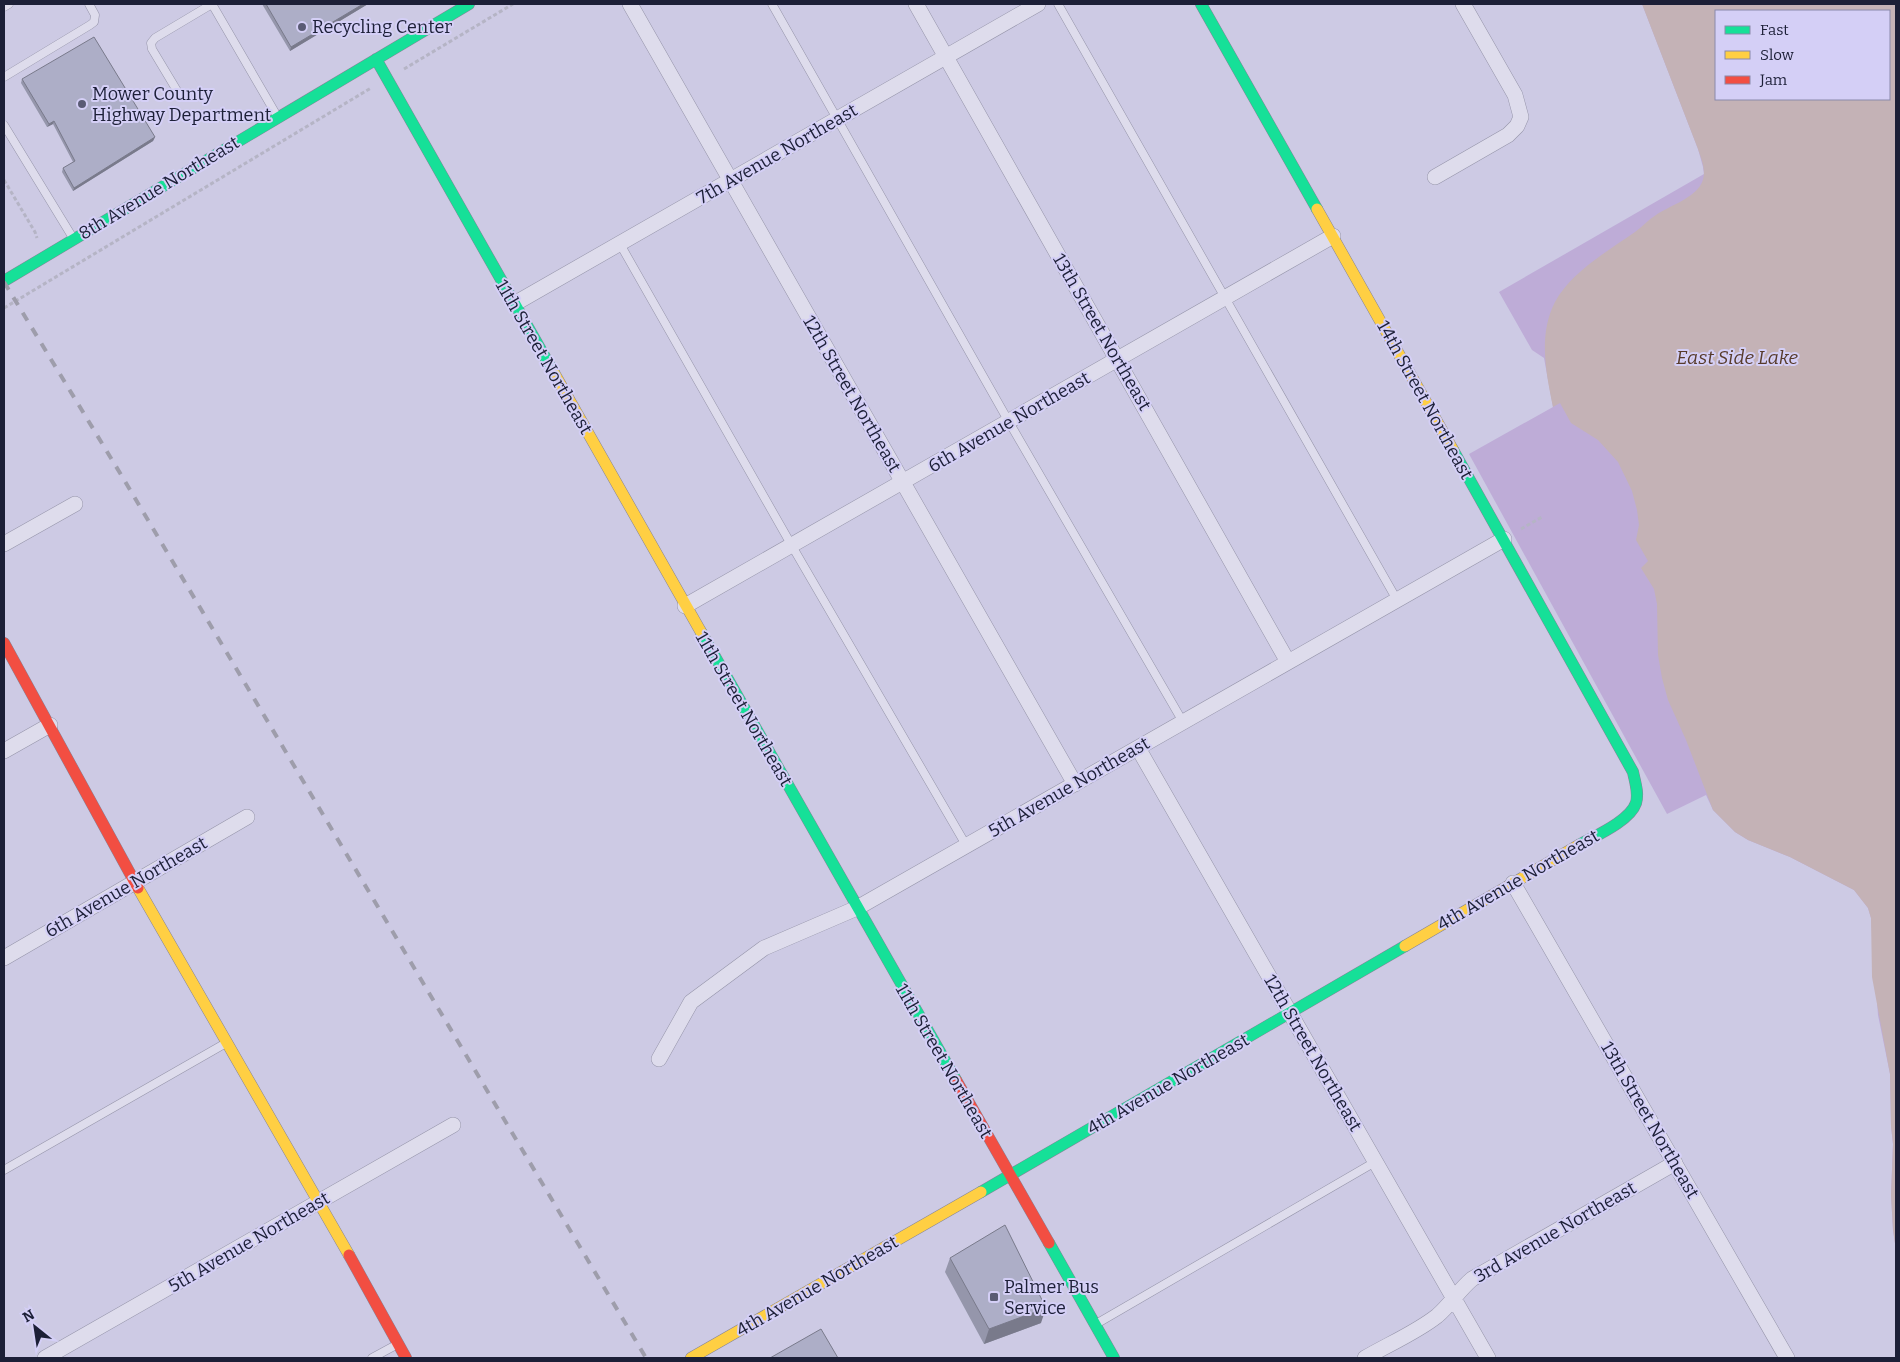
<svg xmlns="http://www.w3.org/2000/svg" width="1900" height="1362" font-family="Bitter,serif">
  <rect width="100%" height="100%" fill="#cdcae4"/>
  <path fill="#beacd7" fill-rule="evenodd" d="M1642 4H1896V1250L1893 1230 1891 1195 1893 1144 1891 1126 1890 1074 1878 1015 1871 918 1868 908 1854 890 1790 857 1748 840 1735 832 1713 810 1706 795 1667 814 1469 454 1553 407 1544 358 1532 350 1499 292 1704 174 1703 167 1698 149ZM1716 11H1889V99H1716Z"/>
  <path fill="#c4b2b6" fill-rule="evenodd" d="M1642 4H1896V1250L1893 1230 1891 1195 1893 1144 1891 1126 1890 1074 1872 977 1871 918 1868 908 1854 890 1790 857 1748 840 1735 832 1713 810 1686 740 1668 700 1662 678 1658 655 1657 604 1654 589 1641 568 1648 561 1636 540 1639 525 1637 510 1632 491 1618 462 1598 440 1571 423 1560 403 1553 407C1546 373 1538 335 1555 302 1571 272 1608 251 1635 232 1642 227 1648 220 1656 215 1669 206 1690 200 1700 186 1708 174 1702 161 1698 149ZM1716 11H1889V99H1716Z"/>
  <g fill="none" stroke-linecap="round" stroke-linejoin="round">
    <defs>
      <path id="lane" d="M212 4 277 116
        M772 4 1009 422 1183 722
        M1058 4 1397 600
        M4 7 9 4
        M4 77 90 25 94 22 95 15 89 4
        M179 94 152 49 151 43 155 38 212 4
        M4 125 73 238
        M620 244 792 546 966 845
        M4 1170 226 1043
        M1096 1324 1375 1162
        M372 1358 396 1345"/>
      <path id="street" d="M630 4 1075 784
        M916 4 1288 662
        M1435 177 1508 135 1517 126 1521 117 1515 95 1463 4
        M514 304 1038 4
        M4 544 75 504
        M685 606 1333 236
        M1138 748 1488 1358
        M4 751 50 725
        M1513 883 1787 1358
        M4 958 247 817
        M659 1059 691 1002 764 948 857 908 1504 539
        M45 1358 453 1125
        M1365 1358C1387 1345 1417 1332 1437 1316 1450 1305 1458 1291 1472 1279L1675 1163"/>
      <path id="fast" d="M1201 4 1317 209
        M376 59 554 373
        M4 281 469 4
        M1453 450 1633 772C1635 782 1639 793 1636 803 1630 821 1595 836 1579 845
        M701 632 956 1080
        M981 1192 1405 946
        M1049 1243 1114 1358"/>
      <path id="slow" d="M1317 209 1453 450
        M554 373 701 632
        M138 888 349 1255
        M1405 946 1579 845
        M691 1358 981 1192"/>
      <path id="jam" d="M4 643 138 888
        M956 1080 1049 1243
        M349 1255 406 1358"/>
    </defs>
    <use href="#lane" stroke="#9594a9" stroke-width="9"/>
    <use href="#street" stroke="#9594a9" stroke-width="16"/>
    <use href="#fast" stroke="#858498" stroke-width="12"/>
    <use href="#slow" stroke="#858498" stroke-width="12"/>
    <use href="#jam" stroke="#858498" stroke-width="12"/>
    <path stroke="#b5b4c5" stroke-width="3" stroke-dasharray="4 2.5" stroke-linecap="butt" d="M404 69 513 4
      M4 180 35 232 37 238
      M4 308 371 88
      M1521 529 1542 517"/>
    <use href="#lane" stroke="#dedcec" stroke-width="8"/>
    <use href="#street" stroke="#dedcec" stroke-width="15"/>
    <use href="#fast" stroke="#16e098" stroke-width="11"/>
    <use href="#slow" stroke="#ffcf43" stroke-width="11"/>
    <use href="#jam" stroke="#f24e42" stroke-width="11"/>
    <path stroke="#9e9dab" stroke-width="4" stroke-dasharray="9 9" stroke-linecap="butt" d="M4 282 120 473 646 1358"/>
  </g>
  <path fill="#9596ab" d="M262 4H368L290 51Z
    M22 79 155 137 153 141 73 191 62 172 63 168 73 162 53 124 47 127 21 83Z
    M950 1258 1041 1323 984 1344 945 1272Z"/>
  <path fill="#797a8b" d="M363 4H368L290 51 291 47Z
    M54 121 53 124 47 127 49 124Z
    M155 137 153 141 73 191 74 188Z
    M1046 1308 1041 1323 984 1344 989 1329Z"/>
  <path fill="#adaec7" stroke="#797a8b" d="M266 4H363L291 47Z
    M94 37 155 137 74 188 63 168 75 161 54 121 49 124 22 79Z
    M1005 1225 1046 1308 989 1329 950 1258Z
    M821 1329 838 1358H770Z"/>
  <g fill="#5a5b74" stroke="#d4cff6" stroke-width="2">
    <circle cx="302" cy="27" r="5"/>
    <circle cx="82" cy="104" r="5"/>
    <rect x="989" y="1292" width="10" height="10" rx="2.5"/>
  </g>
  <g text-anchor="middle" stroke-width="4" stroke-linejoin="round" paint-order="stroke">
    <g font-size="18" fill="#1c1f37" stroke="#d4cff6" text-anchor="start">
      <text x="312" y="33">Recycling Center</text>
      <text x="92" y="100">Mower County<tspan x="92" dy="21">Highway Department</tspan></text>
      <text x="1004" y="1293">Palmer Bus<tspan x="1004" dy="21">Service</tspan></text>
    </g>
    <g font-size="18" fill="#1c1f37" stroke="#d4cff6">
      <text transform="translate(777 154) rotate(-30)" y="6">7th Avenue Northeast</text>
      <text transform="translate(159 188) rotate(-31)" y="6">8th Avenue Northeast</text>
      <text transform="translate(1102 332) rotate(60)" y="6">13th Street Northeast</text>
      <text transform="translate(544 357) rotate(60)" y="6">11th Street Northeast</text>
      <text transform="translate(852 394) rotate(60)" y="6">12th Street Northeast</text>
      <text transform="translate(1425 400) rotate(61)" y="6">14th Street Northeast</text>
      <text transform="translate(1009 422) rotate(-30)" y="6">6th Avenue Northeast</text>
      <text transform="translate(744 709) rotate(60)" y="6">11th Street Northeast</text>
      <text transform="translate(1069 787) rotate(-30)" y="6">5th Avenue Northeast</text>
      <text transform="translate(1518 880) rotate(-30)" y="6">4th Avenue Northeast</text>
      <text transform="translate(126 887) rotate(-30)" y="6">6th Avenue Northeast</text>
      <text transform="translate(1313 1053) rotate(60)" y="6">12th Street Northeast</text>
      <text transform="translate(944 1061) rotate(60)" y="6">11th Street Northeast</text>
      <text transform="translate(1168 1084) rotate(-30)" y="6">4th Avenue Northeast</text>
      <text transform="translate(1650 1120) rotate(60)" y="6">13th Street Northeast</text>
      <text transform="translate(1555 1232) rotate(-30)" y="6">3rd Avenue Northeast</text>
      <text transform="translate(249 1242) rotate(-30)" y="6">5th Avenue Northeast</text>
      <text transform="translate(817 1286) rotate(-30)" y="6">4th Avenue Northeast</text>
    </g>
    <g font-size="19" font-style="italic" fill="#573b2b" stroke="#d4cff6">
      <text x="1737" y="364">East Side Lake</text>
    </g>
  </g>
  <rect width="1900" height="1362" fill="none" stroke="#1c1f37" stroke-width="10"/>
  <rect x="1715" y="10" width="175" height="90" fill="#d4cff6" stroke="#8a89aa"/>
  <rect x="1725" y="26" width="25" height="8" fill="#16e098" stroke="#8a89aa"/>
  <text x="1760" y="35" font-size="15" fill="#1c1f37">Fast</text>
  <rect x="1725" y="51" width="25" height="8" fill="#ffcf43" stroke="#8a89aa"/>
  <text x="1760" y="60" font-size="15" fill="#1c1f37">Slow</text>
  <rect x="1725" y="76" width="25" height="8" fill="#f24e42" stroke="#8a89aa"/>
  <text x="1760" y="85" font-size="15" fill="#1c1f37">Jam</text>
  <g transform="translate(35 1327) rotate(330)" stroke="#d4cff6" stroke-width="4" paint-order="stroke">
  <path d="M0-4L9 19L0 12L-9 19Z" fill="#1c1f37"/>
  <text y="-8" font-size="14" font-weight="bold" text-anchor="middle" fill="#1c1f37">N</text>
  </g>
</svg>
